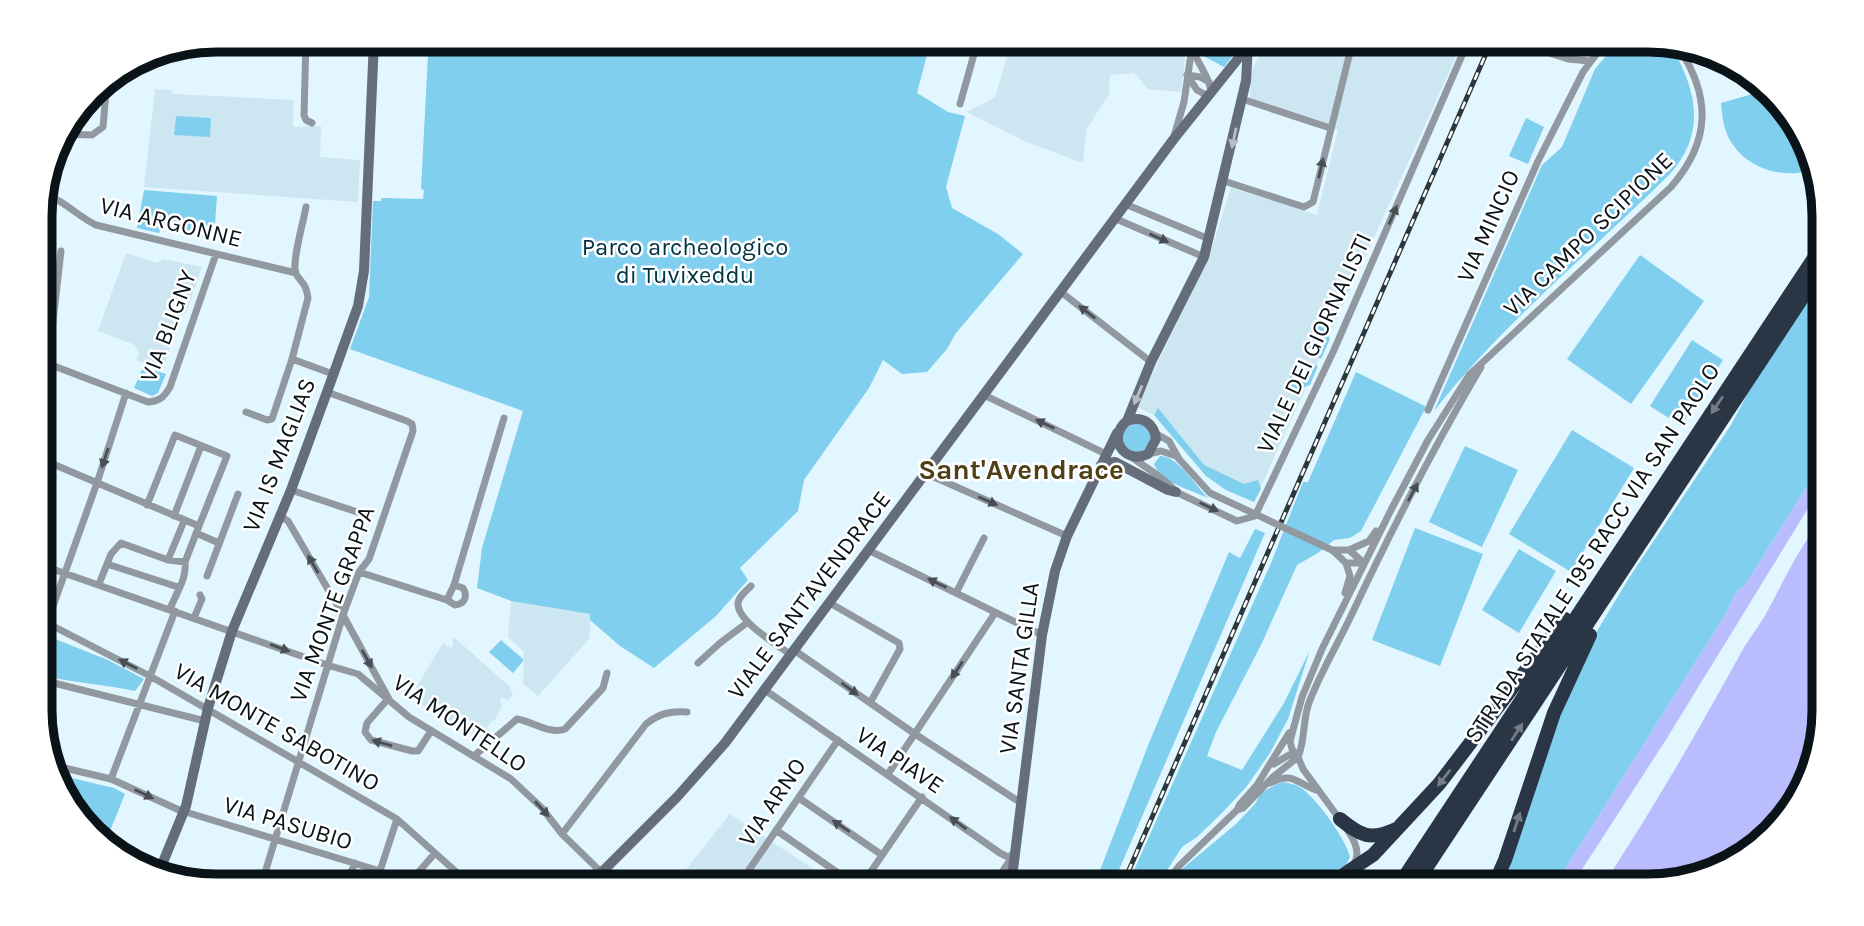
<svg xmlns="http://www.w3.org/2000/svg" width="1864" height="926" font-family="Karla,sans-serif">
  <rect width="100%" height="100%" fill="#e1f6ff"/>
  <path fill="#cce6f2" d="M1012 40H1187L1181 92 1148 89 1134 73 1110 75 1109 94 1086 130 1083 163 1024 141 967 112 995 97Z
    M1267 40H1327L1362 56 1369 52 1451 49 1455 53V59L1254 502 1226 490 1206 476 1154 415 1137 407 1211 251 1231 188 1317 215 1338 130 1250 104 1251 72Z
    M155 89 172 90 173 94 294 100 293 127 321 126 320 157 360 160 358 202 144 187Z
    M126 253 156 263 164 259 202 267 186 313 180 316 163 369 136 360 139 353 135 345 98 331Z
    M511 601 591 614 589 639 538 696 523 684 524 652 508 637Z
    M454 637 510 687 513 695 508 701 502 697 500 701 502 706 495 720 491 721 487 728 490 730 487 734 482 732 478 738 418 703 413 693 443 643 451 648 454 644 452 640Z
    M730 814 839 886H673Z"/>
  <path fill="#80cfef" d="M442 40H931L917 93 948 112 965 116 946 187 952 208 998 234 1023 254 956 333 947 349 927 372 902 374 883 360 869 388 804 480 798 511 740 568 748 580 716 616 654 668 620 646 590 620V614L511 601 477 588 482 548 523 411 350 349 369 297 373 201H381V198L423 199 424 190 421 189 428 55H442Z
    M1198 40H1245L1224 67 1196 52Z
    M1619 40H1647L1671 46C1697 90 1707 134 1669 175 1590 253 1503 323 1434 411L1542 165 1562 147 1595 69Z
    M1763 91 1794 118 1810 161 1808 171C1774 180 1733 162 1724 125 1722 118 1722 110 1721 103Z
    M176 116 211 118 210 137 174 135Z
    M1526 118 1544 127 1528 164 1509 156Z
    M144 190 217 196 215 224 211 236 203 237 161 229 159 233 137 228Z
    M1640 255 1704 301 1631 404 1567 359Z
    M1823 277V461L1745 585 1737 591 1724 617 1555 885H1499L1538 770 1591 641 1629 578 1731 425 1752 385Z
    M1315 323 1323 327 1330 339 1321 359 1304 347Z
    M1692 340 1723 360 1681 426 1650 406Z
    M1297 361 1318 366 1310 385 1297 389 1287 384Z
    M143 367 166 374 158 393 152 396 134 388Z
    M1356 372 1425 406V409L1361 531 1350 538 1334 540 1318 553 1297 565 1261 645 1216 732 1207 756 1242 770 1284 703 1310 650 1288 719 1270 753 1247 786 1222 813 1197 837 1182 847 1157 886H1127L1271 563 1303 482H1308Z
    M1158 408 1204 465 1244 484 1258 480 1261 489 1254 502 1226 490 1206 476 1154 415Z
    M1123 438a14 14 0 1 1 28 0a14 14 0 1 1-28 0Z
    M1572 430 1634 468 1571 572 1509 534Z
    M1465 446 1518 470 1482 547 1429 522Z
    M1160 456C1178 456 1196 486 1208 498 1191 490 1160 482 1154 464Z
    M1415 528 1483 554 1440 666 1372 640Z
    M1255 529 1265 533 1112 886H1094L1149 743 1229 552 1240 558Z
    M1519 549 1556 571 1519 633 1482 610Z
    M50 637 108 660 144 679 135 691C104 684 72 683 42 675V655Z
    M501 640 524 660 513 673 489 652Z
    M63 776 114 788 125 794 106 841 76 816 61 779Z
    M1284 782C1288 783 1292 784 1296 785 1313 792 1346 839 1350 857L1346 865 1330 874 1313 876 1276 871H1249L1229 874 1199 886H1169L1182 869 1236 824 1255 804 1261 793 1277 784Z"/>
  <path fill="#b9bcfd" d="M1823 461V484L1667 738 1572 885H1555L1724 617 1737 591 1745 585Z
    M1823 519 1824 710 1806 787 1745 856 1658 885H1603C1653 809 1698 731 1742 651 1750 637 1761 624 1768 610 1785 579 1799 546 1823 519Z"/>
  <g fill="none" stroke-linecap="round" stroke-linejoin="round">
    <path stroke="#9198a0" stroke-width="7" d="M306 40 304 115 306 120 312 123
      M1193 48C1197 65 1209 74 1211 92
      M1537 49 1568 59 1590 61
      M139 60 156 59 164 56 166 50
      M1187 75 1197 90 1208 96
      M1187 75 1200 77 1209 82
      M1242 99 1330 128
      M960 104 978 40
      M62 134 92 135 103 127 107 80
      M1174 136 1184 102 1193 40
      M1224 181 1304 207 1313 202 1353 40
      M43 194C64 200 77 216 96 225L296 273
      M1125 204 1209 239
      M1114 218 1204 257
      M1061 292 1151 362
      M292 359 333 374
      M41 361 148 402C160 401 164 397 170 387L216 254
      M41 389 48 364 61 251
      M984 395 1106 454
      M1428 410 1538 161 1583 72 1607 40
      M246 412 267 420 272 419 292 359 308 298C306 283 302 284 296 274 291 263 304 220 306 207
      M1155 433 1169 441 1179 459
      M1148 454 1161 451 1176 456
      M1132 457C1145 468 1167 479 1176 492L1237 521 1255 516 1334 350 1463 53 1462 47 1456 43 1421 40
      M41 459 199 526 185 562 168 560 121 543 111 554 99 584
      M925 473 1067 536
      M291 490 366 515
      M147 505 175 435 227 456 199 526
      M174 516 201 446
      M280 516 288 521 343 615 390 701
      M196 533 219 543
      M868 550 1042 635
      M1332 550H1349L1364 563
      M1332 550 1346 563H1364
      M1349 550 1369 541 1376 531
      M168 560 184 521
      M107 564 178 587
      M41 565 327 665 358 674 409 717 511 779 542 808 562 834 601 872
      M359 572 447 600 454 585 504 418
      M207 576 238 494
      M751 586C746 591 738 597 738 604 738 622 778 645 791 655
      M956 593 984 538
      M1345 593 1350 576 1346 563
      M447 600 455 605C465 604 468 596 463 588L454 585
      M830 603 899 643 900 649 870 703
      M170 609C176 593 187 579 185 562
      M194 618 202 599 200 595
      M47 623 150 676 397 819 472 886
      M42 637 97 483 126 393
      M794 650 915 734 1021 803
      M698 663 720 643 748 622
      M42 680 205 721
      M765 690 1000 853 1008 857 1014 854
      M387 700 367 723 365 732 371 740 412 751H418L431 731
      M474 756 517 719C532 721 550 735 565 729L603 688 607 673
      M1298 757C1306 739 1302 718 1310 700 1321 672 1337 645 1350 618 1390 533 1433 448 1481 367
      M1274 764 1289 755 1297 757
      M56 766 111 779 179 810 380 871
      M888 774 995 613
      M111 779 175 611
      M1270 783C1293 771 1296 783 1316 790
      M799 798 882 855
      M1237 810 1240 804 1257 785 1289 733
      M1341 821 1303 769 1298 757 1292 749 1290 741 1302 697 1322 649 1391 510 1428 440 1469 375 1671 187C1711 141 1711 97 1679 48
      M776 830 857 886
      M1348 831C1355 841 1361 853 1354 864
      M562 834 646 724C660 713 670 711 687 712
      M261 886 343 615 359 572 369 559 413 431 412 424 407 421 327 392
      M345 886 355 863
      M379 886 380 871 397 819
      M415 886 411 881 435 853
      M738 886 838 740
      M861 886 922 797
      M993 886 1014 854
      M1163 886 1180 865 1237 810 1243 808 1273 777 1298 757"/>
    <path stroke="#646d79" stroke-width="10" d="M1127 421C1142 415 1154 423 1156 439L1148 454C1125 465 1106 438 1127 421L1151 362 1204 257 1246 81 1248 46
      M1101 465 1115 462 1168 490 1176 492
      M159 872 186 806 208 708 232 631 291 490 327 392 358 306 364 271 374 40
      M588 886 677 797 725 743 1173 140 1253 40
      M1011 886 1042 635 1055 571 1067 536 1117 433
      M1215 886C1255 866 1302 887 1343 875"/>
    <path stroke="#2a3645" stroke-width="14" d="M1340 819C1361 836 1370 841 1396 829
      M1343 875 1373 855 1439 784 1565 619
      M1399 885 1822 246
      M1415 885 1822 268
      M1494 885 1505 860 1554 713 1590 635"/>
    <defs>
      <path id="rail" d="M1122 886 1492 40"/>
    </defs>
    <use href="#rail" stroke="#2c373c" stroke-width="5"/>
    <use href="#rail" stroke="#fff" stroke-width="2.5" stroke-dasharray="8" stroke-linecap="butt"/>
    <path stroke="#9198a0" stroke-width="7" d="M1179 459 1210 493 1332 550"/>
  </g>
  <defs><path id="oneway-solid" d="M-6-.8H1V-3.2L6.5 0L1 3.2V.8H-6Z" transform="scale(1.75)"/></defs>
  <g fill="#b9bdc3">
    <use href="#oneway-solid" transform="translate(1234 138) rotate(102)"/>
    <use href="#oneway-solid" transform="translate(1138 395) rotate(113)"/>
  </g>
  <g fill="#474f55">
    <use href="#oneway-solid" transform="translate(1321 168) rotate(-77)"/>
    <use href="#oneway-solid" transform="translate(1393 215) rotate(-67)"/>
    <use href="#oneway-solid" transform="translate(1159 238) rotate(24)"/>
    <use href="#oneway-solid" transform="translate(1087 312) rotate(-142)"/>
    <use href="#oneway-solid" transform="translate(1045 424) rotate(-154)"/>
    <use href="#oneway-solid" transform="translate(105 458) rotate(108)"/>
    <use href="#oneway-solid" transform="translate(1413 492) rotate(-62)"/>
    <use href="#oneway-solid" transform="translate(988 501) rotate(24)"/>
    <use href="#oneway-solid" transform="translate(1209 507) rotate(25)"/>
    <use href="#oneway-solid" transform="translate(313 564) rotate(-120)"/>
    <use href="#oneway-solid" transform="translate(937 583) rotate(-154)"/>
    <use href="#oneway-solid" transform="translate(280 648) rotate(20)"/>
    <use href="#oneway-solid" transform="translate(367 659) rotate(61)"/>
    <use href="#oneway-solid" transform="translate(128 664) rotate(-153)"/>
    <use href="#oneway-solid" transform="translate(957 670) rotate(123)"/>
    <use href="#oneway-solid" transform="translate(850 689) rotate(36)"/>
    <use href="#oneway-solid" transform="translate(382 743) rotate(-164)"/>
    <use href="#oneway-solid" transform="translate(144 794) rotate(26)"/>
    <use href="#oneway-solid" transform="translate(542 809) rotate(48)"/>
    <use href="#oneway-solid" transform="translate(958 823) rotate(-144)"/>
    <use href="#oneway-solid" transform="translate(841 826) rotate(-146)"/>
  </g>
  <g fill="#757c86">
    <use href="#oneway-solid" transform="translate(1717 405) rotate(124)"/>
    <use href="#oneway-solid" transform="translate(1517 732) rotate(-57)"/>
    <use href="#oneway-solid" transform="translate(1444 778) rotate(128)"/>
    <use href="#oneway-solid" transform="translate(1517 822) rotate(-72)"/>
  </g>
  <g text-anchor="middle" stroke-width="5" stroke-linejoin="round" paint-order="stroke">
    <g font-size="24" fill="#0a1317" stroke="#fff">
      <text transform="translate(171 222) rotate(14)" y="8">VIA ARGONNE</text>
      <text transform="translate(1488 226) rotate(-66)" y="8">VIA MINCIO</text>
      <text transform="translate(1588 234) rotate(-44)" y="8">VIA CAMPO SCIPIONE</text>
      <text transform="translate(168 326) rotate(-69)" y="8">VIA BLIGNY</text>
      <text transform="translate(1314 343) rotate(-65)" y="8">VIALE DEI GIORNALISTI</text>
      <text transform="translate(279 455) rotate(-69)" y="8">VIA IS MAGLIAS</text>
      <text transform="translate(1592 553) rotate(-57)" y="8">STRADA STATALE 195 RACC VIA SAN PAOLO</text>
      <text transform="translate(809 595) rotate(-53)" y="8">VIALE SANT'AVENDRACE</text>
      <text transform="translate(332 604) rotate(-70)" y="8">VIA MONTE GRAPPA</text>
      <text transform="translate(1019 668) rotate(-82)" y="8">VIA SANTA GILLA</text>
      <text transform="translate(460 723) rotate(34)" y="8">VIA MONTELLO</text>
      <text transform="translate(277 727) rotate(30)" y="8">VIA MONTE SABOTINO</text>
      <text transform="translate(900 760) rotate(34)" y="8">VIA PIAVE</text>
      <text transform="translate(772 802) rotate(-56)" y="8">VIA ARNO</text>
      <text transform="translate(288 823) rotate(17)" y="8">VIA PASUBIO</text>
    </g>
    <g font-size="24" fill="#003242" stroke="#fff">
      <text x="685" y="255">Parco archeologico<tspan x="685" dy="28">di Tuvixeddu</tspan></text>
    </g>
    <g font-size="28" font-weight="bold" fill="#504018" stroke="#fff">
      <text x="1021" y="479">Sant'Avendrace</text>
    </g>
  </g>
  <path d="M0 0H1864V926H0ZM216 52H1648A164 164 0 0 1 1812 216V710A164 164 0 0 1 1648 874H216A164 164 0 0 1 52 710V216A164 164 0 0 1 216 52Z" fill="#fff" fill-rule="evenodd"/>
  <path fill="none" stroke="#0a1317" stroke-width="9" d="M216 52H1648A164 164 0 0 1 1812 216V710A164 164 0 0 1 1648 874H216A164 164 0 0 1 52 710V216A164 164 0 0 1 216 52Z"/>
</svg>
